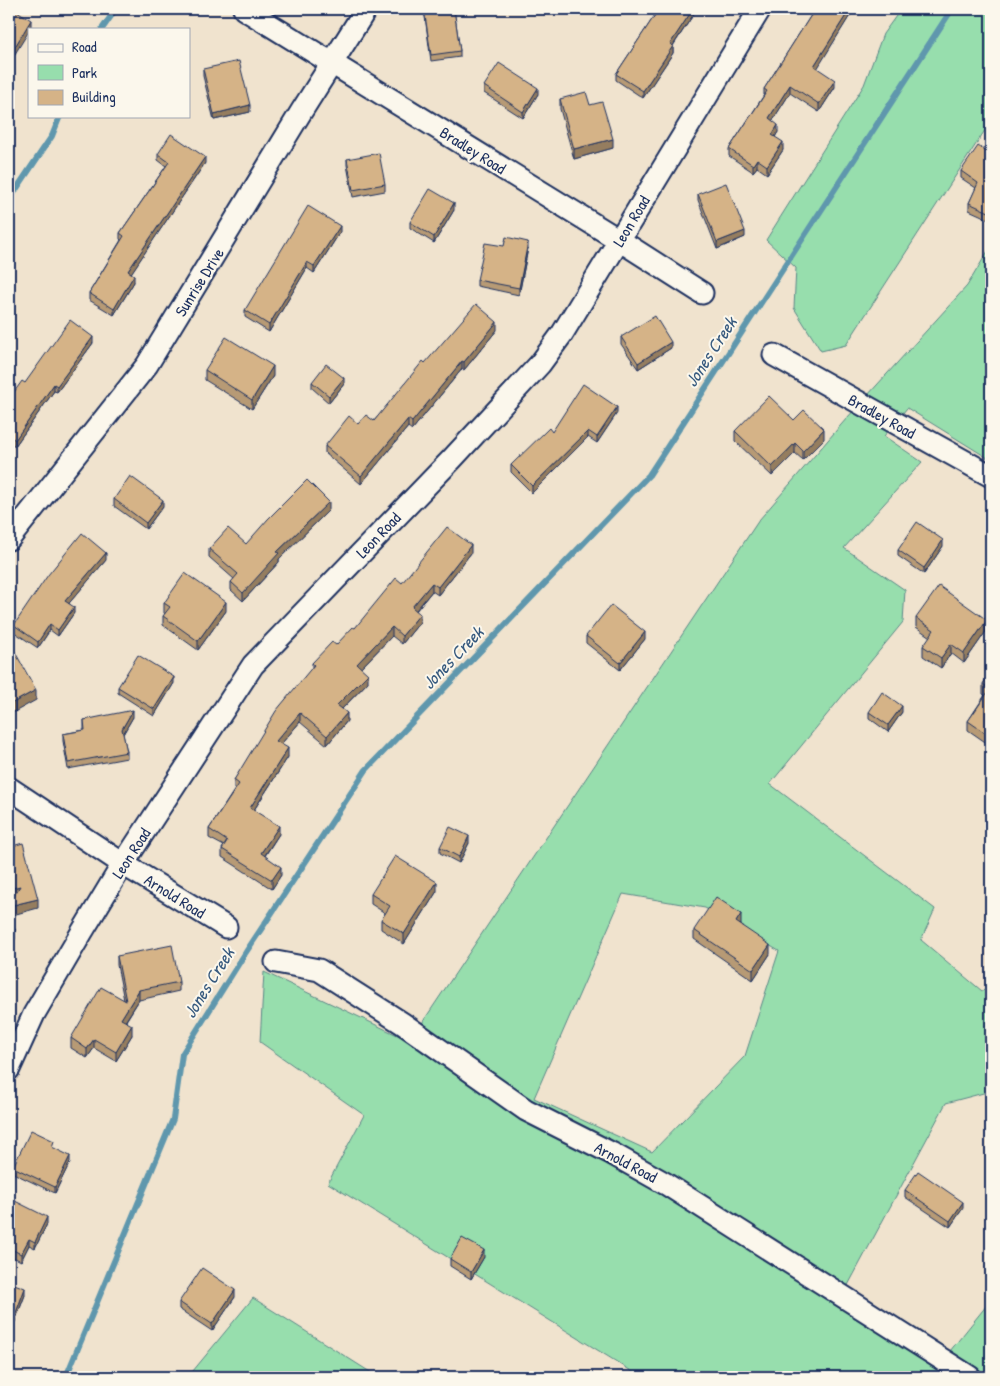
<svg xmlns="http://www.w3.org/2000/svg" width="1000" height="1386" font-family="'Patrick Hand',sans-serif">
  <rect width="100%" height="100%" fill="#f0e3ce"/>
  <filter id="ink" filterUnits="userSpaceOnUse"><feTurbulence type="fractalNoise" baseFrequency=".02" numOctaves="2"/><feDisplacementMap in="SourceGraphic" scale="10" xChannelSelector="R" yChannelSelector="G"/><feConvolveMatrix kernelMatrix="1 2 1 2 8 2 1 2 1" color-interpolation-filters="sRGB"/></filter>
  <g filter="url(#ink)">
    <path fill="#97dead" stroke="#598686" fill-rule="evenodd" d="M901 9H991V121L846 345 821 351 794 308 796 268 766 240 864 85 883 34Z
      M991 246V460L907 408 884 436 922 462 844 548 905 590 903 622 770 784 935 909 921 940 982 991 991 988V1091L946 1103 846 1289 950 1351 991 1300V1377H641L328 1183 364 1115 260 1042 264 972 410 1041 759 520 847 418 967 286ZM623 894 705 908 779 951 745 1056 652 1152 534 1098Z
      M253 1298 378 1377H188Z"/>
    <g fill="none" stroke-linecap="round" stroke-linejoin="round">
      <path stroke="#5e97ad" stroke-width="6" d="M102 29 116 9
        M9 200 52 136 60 116
        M66 1377 173 1119 182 1054 246 952 366 770 649 475 952 9"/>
      <defs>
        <path id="minor" d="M244 9 619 240 702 293
          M774 355 991 476
          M9 539 147 365 301 112 366 9
          M9 788 123 864 226 927
          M276 962 319 970 402 1023 526 1110 611 1153 666 1184 970 1377
          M9 1069 34 1014 82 932 123 864 253 665 452 459 540 364 562 334 760 9"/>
      </defs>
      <use href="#minor" stroke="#1b2f5e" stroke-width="25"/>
      <use href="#minor" stroke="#fbf7ec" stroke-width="21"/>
    </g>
    <path fill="#b79a74" stroke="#1b2f5e" d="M424 9H454L460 51V57L431 61Z
      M659 9H697L673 46V53L643 98 616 80V74Z
      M815 9H854L817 68 835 87 819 112 790 93 772 121 778 132 775 137 783 150 767 174 757 167 753 172 729 156V149L764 95V89Z
      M203 69 250 112 214 120 203 76Z
      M484 86 538 94 523 118 484 93Z
      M560 99 590 105 613 148 574 159 560 109Z
      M158 154 205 163 131 273 134 282 114 315 89 300V293L121 240 120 239V233L166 166 158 160Z
      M991 155V220L969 210V203L976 188 961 178V171Z
      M347 159 385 184V191L353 197 347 165Z
      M698 194 745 237 717 249 698 200Z
      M454 210 434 243 410 228V222Z
      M340 232 314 273 307 268 269 332 245 317V310Z
      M504 246 528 248 519 295 477 286V280Z
      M497 330 464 370 462 369 412 430 408 427 361 484 325 453V446L358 424 374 421 425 363Z
      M621 337 671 348 638 369 621 344Z
      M93 343 57 392 54 391 15 446 9 442V399L25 383Z
      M205 370 273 376 252 409 205 380Z
      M312 382 344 384 329 403 312 388Z
      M617 413 597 443 588 437 532 493 511 472V465Z
      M794 420 824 439 803 460 795 453 772 476 735 441V431Z
      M114 499 163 506 146 529 114 506Z
      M329 510 279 559V562L243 601 231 590V582L234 579 209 557V549L246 544Z
      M943 546 924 574 898 556V550Z
      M471 553 438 595 432 591 416 611 420 622 402 644 392 636 361 668 368 682 342 709 347 721 327 745 300 722 281 744 288 757 254 810 279 834 265 856 281 875 272 889 222 857V849L224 846 209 838V829L235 789H234V780L312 668V663L336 645 355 628 402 583Z
      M106 560 69 603 74 613 58 636 50 630 38 648 14 632V625Z
      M164 603 226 611 198 650 163 625V616L165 614 164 613Z
      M916 618 987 630 964 663 951 653 941 668 923 656V646L930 637 916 627Z
      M586 636 645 639 620 670 586 643Z
      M991 672V746L968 730V721L985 695 983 694V684Z
      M174 683 154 716 118 693V687Z
      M869 712H902L888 732 869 718Z
      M133 717 123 734 127 752V758L68 769 63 741V734L84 730V720Z
      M469 843 459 863 440 853V847Z
      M437 891 404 944 381 929V920L385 913 371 904V894Z
      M741 924V925L770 954 753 980 694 939V930Z
      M117 956 179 982V991L139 1000 126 1021 132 1035 116 1061 94 1048 87 1058 71 1048V1038L124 1000 117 965Z
      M70 1162 55 1193 13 1173V1167Z
      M905 1190 963 1208 950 1227 905 1197Z
      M9 1198 47 1224 35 1248 29 1245 21 1261 9 1255V1237L13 1229 9 1227Z
      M484 1257 471 1279 450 1266V1259Z
      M9 1282 25 1295 14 1324 9 1322Z
      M235 1297 212 1331 179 1309V1302Z"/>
    <path fill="#957d5e" stroke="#1b2f5e" d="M693 9H697L670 50V44Z
      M850 9H854L814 74V66Z
      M31 20V27L30 29H29V31L10 62V55Z
      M673 46V53L643 98V91Z
      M835 80V87L819 112V104Z
      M790 85V93L769 126V118Z
      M538 88V94L523 118V112Z
      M250 105V112L214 120V114Z
      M778 125V132L772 142V135Z
      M613 139V148L574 159V149Z
      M783 142V150L767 174V166Z
      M205 157V163L128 278V271Z
      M757 159V167L753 172V165Z
      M454 203V210L434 243V237Z
      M340 226V232L314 273V266Z
      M745 231V237L717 249V242Z
      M528 242V248L519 295V288Z
      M307 262V268L269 332V325Z
      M134 275V282L114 315V309Z
      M497 322V330L464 370V362Z
      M93 337V343L57 392V386Z
      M671 342V348L638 369V363Z
      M462 361V369L412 430V422Z
      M273 366V376L252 409V400Z
      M344 378V384L329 403V396Z
      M54 384V391L15 446V440Z
      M617 407V413L597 443V437Z
      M408 419V427L361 484V476Z
      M824 429V439L803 460V451Z
      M588 431V437L532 493V486Z
      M795 443V453L772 476V467Z
      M163 500V506L146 529V523Z
      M329 502V510L279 559V562L243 601V593L277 552Z
      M943 540V546L924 574V568Z
      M471 545V553L438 595V587Z
      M106 553V560L65 608V601Z
      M432 583V591L412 615V607Z
      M226 602V611L198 650V641Z
      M74 607V613L58 636V630Z
      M420 614V622L402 644V636Z
      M987 620V630L964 663V653Z
      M50 624V630L38 648V642Z
      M392 627V636L357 672V664Z
      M645 632V639L620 670V663Z
      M951 644V653L941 668V658Z
      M368 674V682L337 714V705Z
      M174 677V683L154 716V709Z
      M36 690V700L9 715V705Z
      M902 706V712L888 732V725Z
      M133 710V717L122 736V729Z
      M300 713V722L276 750V741Z
      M347 713V721L327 745V736Z
      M288 748V757L250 816V808Z
      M279 826V834L261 861V853Z
      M469 836V843L459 863V857Z
      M281 867V875L272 889V880Z
      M437 882V891L404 944V934Z
      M20 886V896L9 899V889Z
      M38 899V908L9 916V906Z
      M741 914V924L736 931V922Z
      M15 929V939L9 949V939Z
      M770 945V954L753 980V970Z
      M139 990V1000L121 1028V1019Z
      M132 1025V1035L116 1061V1052Z
      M94 1039V1048L87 1058V1049Z
      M70 1156V1162L55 1193V1187Z
      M963 1202V1208L950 1227V1221Z
      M47 1217V1224L35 1248V1242Z
      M29 1239V1245L21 1261V1254Z
      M484 1250V1257L471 1279V1272Z
      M25 1288V1295L14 1324V1318Z
      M235 1290V1297L212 1331V1324Z"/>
    <path fill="#d5b387" stroke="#1b2f5e" d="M14 9 31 20 10 55H9V17Z
      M424 9H454L460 51 431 55Z
      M659 9H693L670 44 673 46 643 91 616 74Z
      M815 9H850L814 66 835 80 819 104 790 85 769 118 778 125 772 135 783 142 767 166 757 159 753 165 729 149 767 91 764 89Z
      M239 61 250 105 214 114 203 69Z
      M499 63 538 88 523 112 484 86Z
      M586 92 590 105 602 102 613 139 574 149 560 99Z
      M171 134 205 157 128 271 134 275 114 309 89 293 124 236 120 233 169 162 158 154Z
      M978 146 991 155V173L990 174 991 175V213L969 203 978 183 961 171Z
      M379 153 385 184 353 190 347 159Z
      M726 183 745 231 717 242 698 194Z
      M430 189 454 203 434 237 410 222Z
      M308 206 340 226 314 266 307 262 269 325 245 310Z
      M506 237 528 242 519 288 477 280 485 243 504 246Z
      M476 304 497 322 464 362 462 361 412 422 408 419 361 476 325 446 349 416 358 424 366 415 374 421 423 361 425 363Z
      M655 316 671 342 638 363 621 337Z
      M70 320 93 337 57 386 54 384 15 440 9 435V399L22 381 25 383Z
      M226 337 273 366 252 400 205 370Z
      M326 364 344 378 329 396 312 382Z
      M583 384 617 407 597 437 588 431 532 486 511 465 549 428 552 432Z
      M769 396 794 420 804 410 824 429 803 451 795 443 772 467 735 431Z
      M130 476 163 500 146 523 114 499Z
      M307 480 329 502 277 552 279 553 243 593 231 582 238 574 209 549 228 528 246 544 268 519Z
      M917 522 943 540 924 568 898 550Z
      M447 527 471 545 438 587 432 583 412 607 420 614 402 636 392 627 357 664 368 674 337 705 347 713 327 736 300 713 276 741 288 748 250 808 279 826 261 853 281 867 272 880 222 849 227 841 209 829 239 784 234 780 276 711 314 665 312 663 332 642 336 645 353 627 355 628 396 578 402 583Z
      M82 533 106 553 65 601 74 607 58 630 50 624 38 642 14 625 48 575Z
      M185 573 226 602 198 641 163 616 170 607 164 603Z
      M939 586 987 620 964 653 951 644 941 658 923 646 934 630 916 618Z
      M611 605 645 632 620 663 586 636Z
      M9 643H10L36 690 9 705Z
      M138 655 174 677 154 709 118 687Z
      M991 672V737L968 721 990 689 983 684Z
      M882 692 902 706 888 725 869 712Z
      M133 710 122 729 127 752 68 763 63 734 85 730 84 720Z
      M450 827 469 836 459 857 440 847Z
      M23 843 38 899 9 906V904L20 886 9 889V847Z
      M395 856 437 882 404 934 381 920 390 906 371 894Z
      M716 897 741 914 736 922 770 945 753 970 694 930Z
      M9 926 15 929 9 939Z
      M172 945 179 982 139 990 121 1019 132 1025 116 1052 94 1039 87 1049 71 1038 101 987 126 1001 117 956Z
      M31 1130 54 1141 52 1147 70 1156 55 1187 13 1167Z
      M918 1171 963 1202 950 1221 905 1190Z
      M9 1198 47 1217 35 1242 29 1239 21 1254 9 1248V1237L15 1224 9 1221Z
      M462 1238 484 1250 471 1272 450 1259Z
      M202 1268 235 1290 212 1324 179 1302Z
      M9 1282 25 1288 14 1318 9 1316Z"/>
  </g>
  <g text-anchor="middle" stroke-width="4" stroke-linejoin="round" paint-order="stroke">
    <g font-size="16" fill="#1b2f5e" stroke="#fbf7ec">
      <text transform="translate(473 150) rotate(32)" y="6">Bradley Road</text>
      <text transform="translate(631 221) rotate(-59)" y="6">Leon Road</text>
      <text transform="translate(199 282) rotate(-58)" y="6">Sunrise Drive</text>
      <text transform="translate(882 416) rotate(29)" y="6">Bradley Road</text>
      <text transform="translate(378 535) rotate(-46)" y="6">Leon Road</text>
      <text transform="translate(131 853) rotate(-57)" y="6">Leon Road</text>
      <text transform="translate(175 896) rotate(32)" y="6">Arnold Road</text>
      <text transform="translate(626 1162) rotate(28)" y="6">Arnold Road</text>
    </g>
    <g font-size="18" font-style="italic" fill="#375a7f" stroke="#fbf7ec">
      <text transform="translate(711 352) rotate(-57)" y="6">Jones Creek</text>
      <text transform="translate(453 658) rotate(-46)" y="6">Jones Creek</text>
      <text transform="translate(209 983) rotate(-58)" y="6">Jones Creek</text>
    </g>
  </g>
  <rect width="1000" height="1386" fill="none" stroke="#fbf7ec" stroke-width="30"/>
  <rect x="15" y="15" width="970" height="1356" fill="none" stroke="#1b2f5e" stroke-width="2" filter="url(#ink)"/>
  <rect x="28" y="28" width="162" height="90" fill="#fbf7ec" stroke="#a1a7b3"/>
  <rect x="38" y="44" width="25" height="8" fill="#fbf7ec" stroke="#a1a7b3"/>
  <text x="72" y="52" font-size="15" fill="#1b2f5e">Road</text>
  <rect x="38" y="65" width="25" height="15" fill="#97dead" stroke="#a1a7b3"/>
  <text x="72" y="78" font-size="15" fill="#1b2f5e">Park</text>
  <rect x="38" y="90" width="25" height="15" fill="#d5b387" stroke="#a1a7b3"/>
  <text x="72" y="102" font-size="15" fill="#1b2f5e">Building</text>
</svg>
